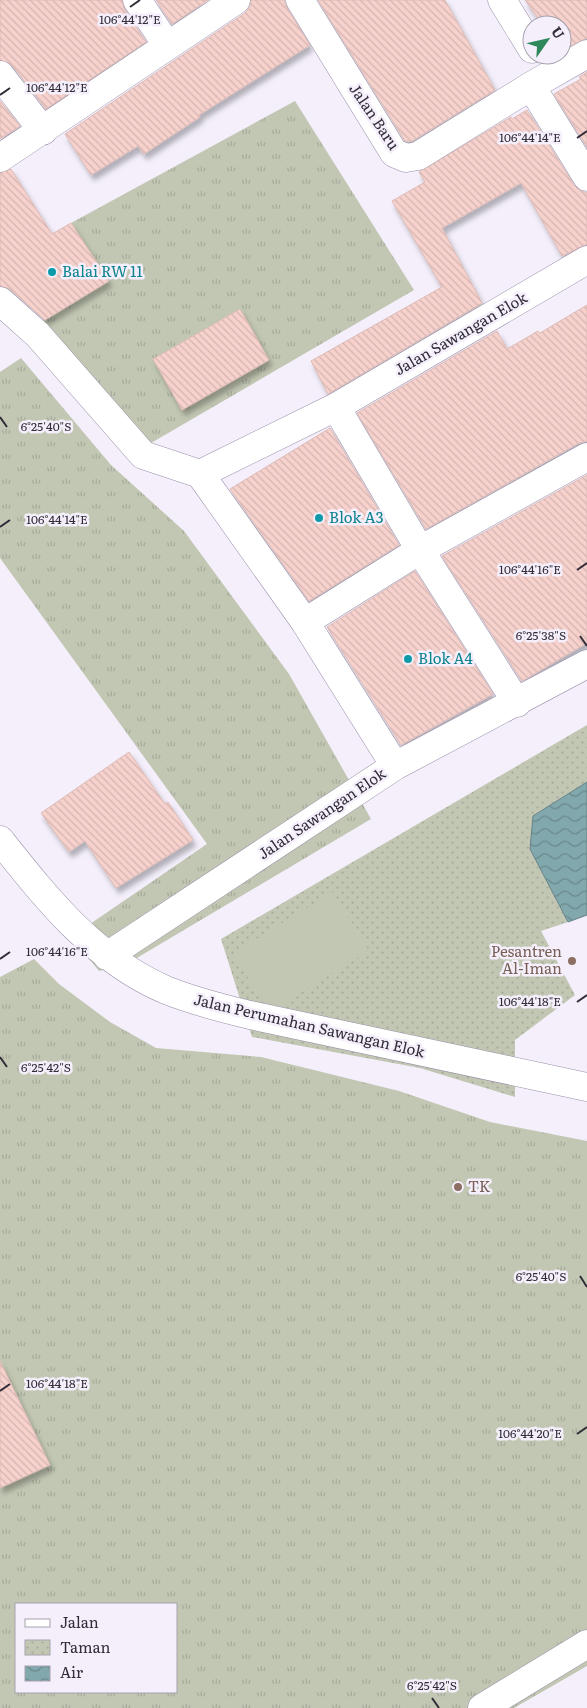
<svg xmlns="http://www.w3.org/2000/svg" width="587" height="1708" font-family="Literata,serif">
  <defs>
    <pattern id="grass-tufts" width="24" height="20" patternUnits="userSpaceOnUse" patternTransform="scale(1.25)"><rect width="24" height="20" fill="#c2c7b3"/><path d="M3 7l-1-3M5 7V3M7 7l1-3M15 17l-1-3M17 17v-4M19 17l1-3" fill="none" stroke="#a7ab9b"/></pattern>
    <pattern id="park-dots" width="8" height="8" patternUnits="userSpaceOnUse" patternTransform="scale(1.25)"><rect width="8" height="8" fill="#c2c7b3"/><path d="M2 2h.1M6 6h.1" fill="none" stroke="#a7ab9b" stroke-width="1.8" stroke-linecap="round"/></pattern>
    <pattern id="water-waves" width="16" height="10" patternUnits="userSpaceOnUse" patternTransform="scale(1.25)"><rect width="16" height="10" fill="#81a8ac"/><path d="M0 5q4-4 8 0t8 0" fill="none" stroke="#6a898d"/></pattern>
    <pattern id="building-back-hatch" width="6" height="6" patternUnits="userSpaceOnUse" patternTransform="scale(1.25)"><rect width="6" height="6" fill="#f7d2cd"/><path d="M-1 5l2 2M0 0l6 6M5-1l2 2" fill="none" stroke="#d4b4b1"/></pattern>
    <filter id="shadow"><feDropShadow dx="3" dy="5.5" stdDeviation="2.5" flood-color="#0004"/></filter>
  </defs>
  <rect width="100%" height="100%" fill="#f4effb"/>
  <path fill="url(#grass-tufts)" fill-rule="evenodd" d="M295 101 414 290 139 450 43 321 109 281 71 223Z
    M21 358 111 465 184 531 289 674 371 819 125 965 99 971 71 937 207 844 0 558V372Z
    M34 959 59 984 110 1022 156 1048 261 1057 399 1091 490 1122 587 1141V1666L514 1708H0V977ZM16 1604H176V1692H16Z"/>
  <path fill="url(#park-dots)" d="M587 725V784L530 849 568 922 541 931 575 995 515 1040V1097L420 1068 252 1037 221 939Z"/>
  <path fill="#c2c7b3" d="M333 892 369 951 269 1012 233 953Z"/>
  <path fill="url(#water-waves)" stroke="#698389" d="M587 782V915L568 922 530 849 533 816Z"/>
  <path fill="url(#building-back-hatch)" stroke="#ddbbb6" filter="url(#shadow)" d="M0 0H122L124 9 146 42 46 109 12 65 0 60Z
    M156 0H208L172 24Z
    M251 0H284L287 8 310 45 199 115 200 117 144 154 138 146 91 175 65 134 245 13 250 7Z
    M318 0H445L495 90 412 141H405Z
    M525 0H587V38L562 50V25H543Z
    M587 72V147L554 94 581 79 579 77Z
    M0 101 20 126 0 139Z
    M527 110 574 185 579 190 587 193V244L562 256 521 183 442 228 482 303 328 394 311 361 442 287 392 201 425 182 419 172 511 117 512 119Z
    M11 169 52 234 71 223 109 281 45 320 10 289 0 286V173Z
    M587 305V441L579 443 426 529 357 413 497 331 507 349 538 331 540 333Z
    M240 309 269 360 182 410 153 359Z
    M330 428 399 545 309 601 230 489Z
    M587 475V643L522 681 442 556Z
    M415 571 493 694 401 745 327 627Z
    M129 752 165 804 168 802 193 840 116 888 85 841 69 852 41 813Z
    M0 1361 50 1465 0 1488Z"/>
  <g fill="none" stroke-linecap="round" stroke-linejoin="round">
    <defs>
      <path id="minor" d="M137 0 167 45
        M300 0 394 153 406 158 418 156 531 86 587 54
        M502 0 532 49
        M0 75 43 131
        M531 86 587 177
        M0 158 236 0
        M0 301 38 335 143 455 200 474 305 622 395 766
        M336 407 420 550 517 703
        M200 474 336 407 587 260
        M305 622 420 550 587 457
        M0 840C47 899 94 959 166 990 193 1001 221 1008 250 1015L587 1087
        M107 956 395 766 587 664
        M482 1708 587 1644"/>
    </defs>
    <use href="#minor" stroke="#998fa9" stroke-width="29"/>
    <use href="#minor" stroke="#fff" stroke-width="28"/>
  </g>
  <path fill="none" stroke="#312c37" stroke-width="2" d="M130 7 140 0M0 95 10 88M577 138 587 131M0 417 7 427M0 527 10 520M577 570 587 563M580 636 587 646M0 959 10 952M577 1002 587 995M0 1057 7 1067M580 1276 587 1287M0 1391 10 1384M577 1434 587 1427M432 1698 439 1708"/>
  <g fill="#0f9aa8" stroke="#f4effb" stroke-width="2">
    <circle cx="52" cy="272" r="5"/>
    <circle cx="319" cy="518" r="5"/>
    <circle cx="408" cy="659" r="5"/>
  </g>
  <g fill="#8d6e63" stroke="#f4effb" stroke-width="2">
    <circle cx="572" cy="961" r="5"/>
    <circle cx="458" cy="1187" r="5"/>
  </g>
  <g text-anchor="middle" stroke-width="5" stroke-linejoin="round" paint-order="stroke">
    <g font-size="15" fill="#312c37" stroke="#f4effb">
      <text transform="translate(374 117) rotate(56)" y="5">Jalan Baru</text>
      <text transform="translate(461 334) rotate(-30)" y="5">Jalan Sawangan Elok</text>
      <text transform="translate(322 814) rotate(-34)" y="5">Jalan Sawangan Elok</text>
      <text transform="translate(309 1026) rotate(13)" y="5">Jalan Perumahan Sawangan Elok</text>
    </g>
    <g font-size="15" fill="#0d838f" stroke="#f4effb" text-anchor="start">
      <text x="62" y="277">Balai RW 11</text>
      <text x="329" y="523">Blok A3</text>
      <text x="418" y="664">Blok A4</text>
    </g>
    <g font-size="15" fill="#785e54" stroke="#f4effb" text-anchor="end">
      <text x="562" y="957">Pesantren<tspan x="562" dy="17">Al-Iman</tspan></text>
      <text x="468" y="1192" text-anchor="start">TK</text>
    </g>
  </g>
  <g font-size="12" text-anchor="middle" fill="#312c37" stroke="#f4effb" stroke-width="5" stroke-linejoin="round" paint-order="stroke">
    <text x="130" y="24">106°44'12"E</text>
    <text x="57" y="92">106°44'12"E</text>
    <text x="530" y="142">106°44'14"E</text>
    <text x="46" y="431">6°25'40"S</text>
    <text x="57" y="524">106°44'14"E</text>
    <text x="530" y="574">106°44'16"E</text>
    <text x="541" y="640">6°25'38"S</text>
    <text x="57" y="956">106°44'16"E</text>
    <text x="530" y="1006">106°44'18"E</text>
    <text x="46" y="1072">6°25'42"S</text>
    <text x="541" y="1281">6°25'40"S</text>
    <text x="57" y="1388">106°44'18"E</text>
    <text x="530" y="1438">106°44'20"E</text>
    <text x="432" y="1690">6°25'42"S</text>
  </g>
  <rect x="15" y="1603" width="162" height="90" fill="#f4effb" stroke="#a6a1ad"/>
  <rect x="25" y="1619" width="25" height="8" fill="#ffffff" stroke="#a6a1ad"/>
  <text x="60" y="1628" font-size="15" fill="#312c37">Jalan</text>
  <rect x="25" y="1640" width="25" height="15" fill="url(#park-dots)" stroke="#a6a1ad"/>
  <text x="60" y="1653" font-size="15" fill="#312c37">Taman</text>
  <rect x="25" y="1666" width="25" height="15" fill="url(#water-waves)" stroke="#a6a1ad"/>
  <text x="60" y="1678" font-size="15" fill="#312c37">Air</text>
  <g transform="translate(547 40) rotate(56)"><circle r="24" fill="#f4effb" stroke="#a6a1ad"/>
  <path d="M0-4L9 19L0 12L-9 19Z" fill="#2f875c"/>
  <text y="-8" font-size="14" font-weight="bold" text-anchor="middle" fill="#312c37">U</text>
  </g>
</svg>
